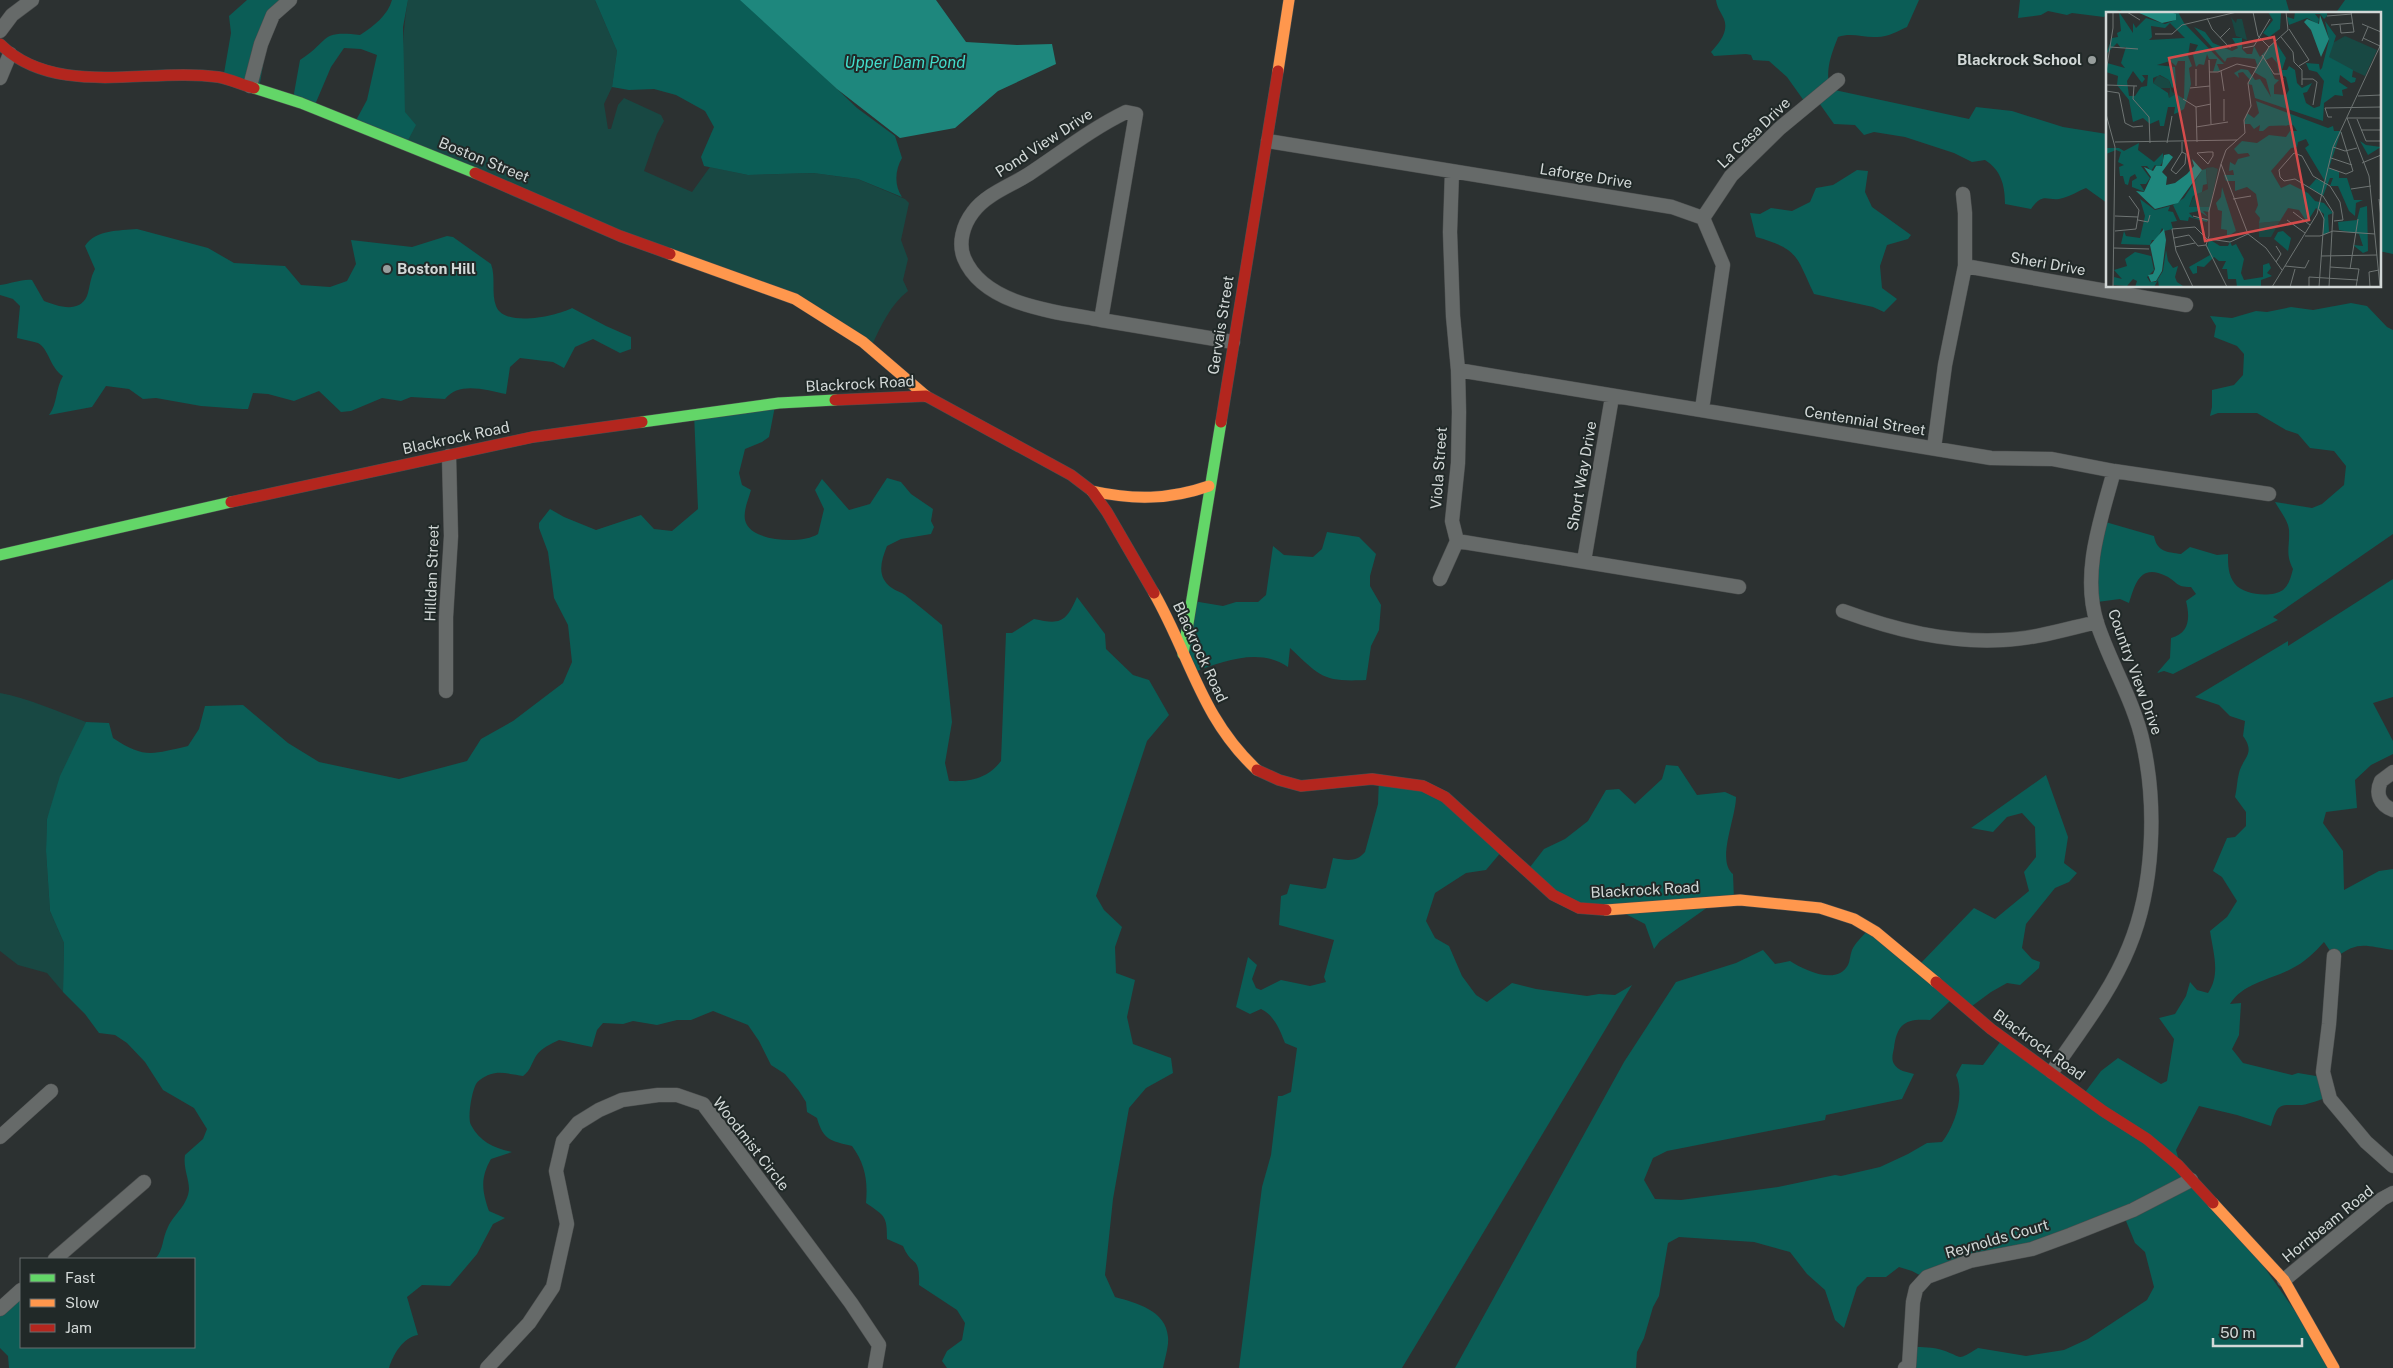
<svg xmlns="http://www.w3.org/2000/svg" width="2393" height="1368" font-family="'Public Sans',sans-serif">
  <rect width="100%" height="100%" fill="#2c3131"/>
  <path fill="#184843" d="M408 0H595L617 51 612 87 604 104 608 129H611L618 105 624 98 661 115 664 121 657 134 644 171 692 192 710 167 748 175 813 173 858 179 905 199 909 203 901 240 908 259 903 280 908 291C890 305 881 326 871 347L797 300 407 145C404 96 399 48 408 0Z
    M0 693C28 698 59 712 86 722L47 819 46 851 50 911 64 943 63 992 47 973 18 965 0 951Z"/>
  <path fill="#0b5d56" d="M247 0H296L272 26 268 35 259 89 223 79 231 33 229 16Z
    M392 0H408L403 27 405 112 416 125 406 144 354 124 367 100 377 55 361 49 344 48 331 67 314 107 293 99 300 60C330 41 319 30 360 35 373 27 388 15 392 0Z
    M595 0H744L857 108 895 136 902 158C895 170 894 185 902 197L858 179 813 173 748 175 704 166 701 157 714 127 705 111 676 95 654 89 629 90 612 87 617 51Z
    M1716 0H1919L1907 27C1898 31 1888 37 1877 37 1863 38 1852 32 1838 37 1831 55 1825 70 1830 89L1969 119 1976 107 2012 111 2063 127 2107 134V203L2086 188C2078 191 2071 196 2063 198 2048 203 2044 190 2031 209L2005 204C2005 185 2001 170 1985 160L1972 162 1954 153 1905 137 1874 132 1864 135 1855 125 1834 124 1817 100 1807 105 1787 77 1769 61 1753 60 1751 55 1746 54 1714 56 1711 52C1719 43 1729 32 1724 19 1721 12 1717 8 1716 0Z
    M2020 0H2286L2290 14H2127L2120 10 2107 14 2104 17 2072 13 2067 15 2048 11 2041 15 2018 18Z
    M2345 0H2393V254L2379 251V14H2335Z
    M1857 170 1868 171 1865 192 1872 207 1911 235 1908 239 1887 245 1880 266 1882 288 1897 299 1884 312 1873 307 1814 294C1796 256 1799 249 1756 237L1750 213 1760 214 1771 208 1792 211 1810 202 1816 188 1833 185Z
    M137 229 208 248 234 263 285 266 301 285 330 287 347 281 356 264 351 240 412 247 447 236 453 237 491 264C496 277 491 293 496 306 504 328 557 316 572 308L606 326 631 337V349L620 353 593 339 575 347 564 368 553 362 520 358 510 367 506 394C486 390 459 381 445 399L411 397 401 401 382 398 351 411 341 412 319 391 294 401 268 394 253 393 248 409H242L201 406 156 398 143 399 129 389 106 386 92 407 49 415C58 403 55 389 63 376 50 368 49 349 38 343 32 341 24 340 17 338L20 306 13 299 0 295V285C11 284 21 279 32 280L44 301C57 306 79 314 87 296 90 287 90 278 95 269L85 246C96 229 119 231 137 229Z
    M2351 303 2367 306 2387 327 2393 330V534L2273 617 2278 620 2173 674 2164 671 2157 673 2170 658 2171 638C2190 633 2190 617 2186 601L2196 594 2191 587C2175 587 2178 582 2166 576 2140 563 2135 584 2129 603L2120 599 2097 602 2095 558 2102 521 2154 536C2157 552 2167 552 2181 554L2190 547 2217 555 2228 554C2228 565 2228 575 2235 584 2244 595 2271 598 2283 590 2289 585 2291 577 2293 569 2285 553 2290 547 2289 530 2288 520 2280 511 2275 502L2312 508 2322 504 2344 485 2346 466 2334 451 2310 448 2298 434 2286 430 2257 413H2218L2210 416 2212 407V390L2234 385 2243 375 2244 354 2237 346 2214 337 2216 326 2210 316 2232 318 2256 311 2267 312 2291 307 2313 310Z
    M775 406 769 437 762 442 745 449 739 473 742 485 751 490C748 501 741 515 747 525 757 542 803 544 818 534L824 509 815 490 822 479 849 510 870 504 887 478 901 482 911 494 933 509 931 521 934 527 931 534 901 539 887 546C881 561 876 577 892 588 896 591 901 592 905 595 918 605 930 615 942 625L952 722 945 763 949 781C970 782 987 779 1001 761L1006 633H1012L1034 619C1061 625 1066 622 1077 597L1105 634 1106 649 1133 675 1149 680 1169 715 1147 741 1096 896 1104 910 1122 927 1115 947 1116 973 1135 980 1127 1017 1133 1044 1171 1058 1173 1073 1146 1088 1129 1108 1113 1199 1105 1275 1115 1297C1136 1303 1166 1310 1168 1337 1169 1346 1165 1358 1163 1368H947L942 1361 947 1351 962 1340 965 1323 957 1310 919 1285C920 1254 912 1268 903 1246L887 1239C887 1216 885 1216 866 1203 868 1180 865 1164 852 1146 831 1141 823 1140 817 1118L807 1112 806 1102 799 1091 785 1074 771 1065 759 1041 748 1025 713 1011 691 1020H677L657 1025 633 1021 623 1024 603 1023 597 1030 592 1047 559 1040C551 1044 541 1048 536 1056 531 1064 531 1070 523 1076 515 1075 504 1072 496 1073 489 1074 480 1078 476 1084 472 1091 467 1118 471 1125 480 1142 494 1148 512 1152L491 1159C480 1178 482 1191 489 1211L505 1218 493 1224 477 1254 450 1286 422 1285 407 1297 418 1335C403 1337 393 1355 389 1368H9L8 1356 0 1348V1312L21 1291V1347H194V1259H155C164 1250 162 1238 168 1227 174 1214 188 1205 189 1189 189 1178 183 1168 185 1155L203 1139 207 1129 194 1108 163 1090 145 1062 127 1043 115 1035 99 1033 85 1014 63 992 64 943 50 911 46 851 47 819 60 776 86 722 109 723 113 738C144 759 153 754 188 746L199 729 205 706 243 705 288 743 319 762 399 779 467 761 481 739 513 721 563 683 572 662 568 625 554 598 548 552 539 528V523L550 509 564 517 596 530 641 515 654 529 672 531 698 509 694 413Z
    M1327 532 1359 537 1376 554 1370 576V586L1381 605 1379 630 1371 646 1366 680C1323 682 1321 677 1290 648L1288 667C1260 647 1223 661 1194 672L1186 646 1193 601 1223 606 1236 602H1258L1266 595 1273 546 1284 555 1313 557 1322 549Z
    M2393 579V697L2373 703 2393 741V754L2371 765 2355 780 2357 808 2326 812 2323 823 2343 851 2344 890 2379 871 2393 869V950C2365 946 2359 940 2335 958L2324 942C2314 953 2305 962 2291 969 2270 980 2243 983 2230 1004L2241 1003 2239 1035 2232 1049 2243 1063 2292 1075 2298 1073 2322 1077 2329 1097C2321 1099 2310 1104 2302 1105 2279 1105 2278 1102 2271 1126L2237 1115 2199 1106 2176 1150 2183 1175 2236 1227 2335 1368H1907L1913 1347C1922 1347 1933 1347 1942 1350 1964 1357 1955 1362 1978 1348L2026 1356 2064 1350 2088 1339 2147 1300 2154 1287 2145 1252 2135 1243 2124 1216 1927 1279 1912 1271 1899 1267 1886 1277H1867L1857 1287 1844 1328 1835 1320 1825 1290 1807 1274 1790 1252 1754 1242 1679 1237 1668 1243 1659 1296 1653 1307 1644 1338 1637 1352 1636 1368H1455L1624 1062 1676 982 1736 963 1763 950 1775 964 1790 961C1804 970 1837 986 1848 965 1850 961 1850 955 1852 950 1855 943 1862 937 1867 931L1919 965 1974 908 1995 919 2029 891 2024 872 2036 857 2035 827 2022 813 2007 817 1993 832 1971 828 2046 775 2068 837 2064 863 2077 873 2069 882 2055 888 2026 924 2022 948 2032 959 2040 962 2039 968 2020 985 2007 983 1991 992 1968 1009 1950 1001 1930 1020C1905 1018 1897 1024 1894 1048 1893 1053 1891 1059 1894 1064 1898 1071 1907 1072 1914 1074L1902 1099 1826 1115 1825 1120 1667 1151 1653 1158 1644 1180 1655 1199 1681 1200 1778 1187 1835 1175 1841 1176 1880 1167 1908 1154 1927 1143 1942 1142C1955 1125 1965 1096 1956 1075L1962 1064 1983 1065 2001 1041 2083 1095 2101 1071 2118 1058 2161 1084 2167 1081 2174 1039 2159 1018 2175 1014 2186 996 2190 982 2197 990 2208 993C2221 974 2213 952 2210 931L2227 917 2237 901 2222 877 2213 871 2227 838 2235 837 2246 826V812L2235 797C2237 789 2237 780 2239 773 2243 757 2256 754 2243 736L2245 721 2230 716 2219 705 2195 697 2288 641V646Z
    M1666 765 1678 766 1697 795 1725 792 1736 797C1736 818 1716 861 1733 874L1734 900 1715 902 1660 941 1654 949 1645 924 1616 909 1576 906 1527 871 1544 849 1565 839 1588 821 1606 790 1619 789 1635 804 1662 779Z
    M1379 778 1424 785 1502 851 1486 870 1466 873 1435 893 1426 921 1435 938 1449 946 1462 976 1476 995 1487 1002 1512 983 1536 989 1587 996 1599 994 1615 995 1632 985 1402 1368H1239L1262 1187 1271 1155 1278 1096H1282L1291 1092 1297 1048 1285 1043C1280 1030 1274 1015 1261 1009L1250 1014 1236 1007 1248 957 1257 965 1252 979 1256 988 1261 990 1281 980 1310 986 1326 982 1324 977 1334 940 1279 925 1281 896 1287 894 1290 884 1322 889 1326 888 1333 858C1346 860 1356 863 1365 852L1378 804Z"/>
  <path fill="#1e877d" d="M740 0H936L966 42 1017 45 1052 44 1056 64 998 91 955 128 900 138 837 89Z"/>
  <g fill="none" stroke-linecap="round" stroke-linejoin="round">
    <defs>
      <path id="street" d="M0 31 12 15 32 0
        M0 78 10 54
        M250 86 261 44 273 15 290 0
        M1126 112 1136 114 1101 320C1057 312 984 306 964 258 958 243 963 225 973 212 986 194 1012 185 1029 174 1061 153 1091 129 1126 112Z
        M1268 141 1672 207 1703 218 1723 265 1702 409
        M1452 171 1450 232 1453 316 1458 370 1459 412 1458 463 1452 521 1457 541
        M1703 218 1731 176 1780 128 1838 80
        M1965 266 2186 305
        M1101 320 1233 342
        M1458 370 1991 458 2052 459 2114 471 2269 494
        M1934 448 1945 365 1965 266V213L1963 194
        M1457 541 1739 587
        M1584 561 1612 397
        M1440 579 1457 541
        M1843 611C1895 630 1947 643 2003 640 2034 639 2066 629 2097 622
        M446 691V617L451 536 449 456
        M2393 772 2381 781C2375 794 2380 805 2393 810
        M2334 956 2329 1024 2323 1072 2330 1099 2366 1142 2393 1166
        M2052 1072C2079 1032 2111 992 2129 947 2154 887 2157 806 2143 743 2134 701 2110 663 2097 623 2081 573 2101 519 2114 471
        M0 1137 51 1091
        M55 1259 144 1182
        M2284 1280 2382 1199 2393 1193
        M0 1309 21 1290
        M487 1368 529 1323 553 1287 567 1224 556 1171 563 1141 578 1123 599 1110 622 1100 658 1095H677L703 1104 851 1303 879 1345 875 1368
        M1905 1368 1909 1366 1913 1302 1916 1289 1927 1277 1970 1261 2032 1249 2070 1235 2133 1210 2191 1180"/>
      <path id="fast" d="M254 88 301 103 475 173
        M642 422 779 403 835 400
        M0 555 231 502
        M1183 654 1221 422"/>
      <path id="slow" d="M1278 71 1289 0
        M670 254 795 299 863 342 926 396
        M1092 491C1133 500 1169 500 1209 486
        M1154 593C1190 656 1201 718 1257 770
        M1606 910 1740 900 1820 908 1854 919 1876 932 1936 982
        M2213 1203 2284 1280 2334 1368"/>
      <path id="jam" d="M0 44C55 99 149 67 218 77 230 79 242 85 254 88
        M475 173 620 236 670 254
        M835 400 926 396 1071 475 1092 491 1107 512 1154 593
        M1221 422 1278 71
        M231 502 533 437 642 422
        M1257 770 1279 780 1301 786 1372 779 1423 786 1445 797 1553 895 1579 908 1606 910
        M1936 982 1991 1029 2103 1111 2147 1139 2178 1165 2213 1203"/>
    </defs>
    <use href="#street" stroke="#4b4e4e" stroke-width="15"/>
    <use href="#fast" stroke="#4b4e4e" stroke-width="12"/>
    <use href="#slow" stroke="#4b4e4e" stroke-width="12"/>
    <use href="#jam" stroke="#4b4e4e" stroke-width="12"/>
    <use href="#street" stroke="#666a69" stroke-width="14"/>
    <use href="#fast" stroke="#63d668" stroke-width="11"/>
    <use href="#slow" stroke="#ff974d" stroke-width="11"/>
    <use href="#jam" stroke="#b3261e" stroke-width="11"/>
  </g>
  <g fill="#989e9d" stroke="#212928" stroke-width="2">
    <circle cx="2092" cy="60" r="5"/>
    <circle cx="387" cy="269" r="5"/>
  </g>
  <g text-anchor="middle" stroke-width="4" stroke-linejoin="round" paint-order="stroke">
    <g font-size="15" font-weight="bold" fill="#d2d8d7" stroke="#212928" text-anchor="end">
      <text x="2082" y="65">Blackrock School</text>
      <text x="397" y="274" text-anchor="start">Boston Hill</text>
    </g>
    <g font-size="15" fill="#d2d8d7" stroke="#212928">
      <text transform="translate(1754 133) rotate(-44)" y="5">La Casa Drive</text>
      <text transform="translate(1044 143) rotate(-33)" y="5">Pond View Drive</text>
      <text transform="translate(484 160) rotate(22)" y="5">Boston Street</text>
      <text transform="translate(1586 176) rotate(9)" y="5">Laforge Drive</text>
      <text transform="translate(2048 264) rotate(10)" y="5">Sheri Drive</text>
      <text transform="translate(1221 325) rotate(-81)" y="5">Gervais Street</text>
      <text transform="translate(860 384) rotate(-3)" y="5">Blackrock Road</text>
      <text transform="translate(1865 421) rotate(9)" y="5">Centennial Street</text>
      <text transform="translate(456 438) rotate(-12)" y="5">Blackrock Road</text>
      <text transform="translate(1439 468) rotate(-86)" y="5">Viola Street</text>
      <text transform="translate(1582 476) rotate(-80)" y="5">Short Way Drive</text>
      <text transform="translate(432 573) rotate(-88)" y="5">Hilldan Street</text>
      <text transform="translate(1200 652) rotate(65)" y="5">Blackrock Road</text>
      <text transform="translate(2135 672) rotate(70)" y="5">Country View Drive</text>
      <text transform="translate(1645 890) rotate(-3)" y="5">Blackrock Road</text>
      <text transform="translate(2039 1045) rotate(36)" y="5">Blackrock Road</text>
      <text transform="translate(751 1144) rotate(52)" y="5">Woodmist Circle</text>
      <text transform="translate(2328 1224) rotate(-39)" y="5">Hornbeam Road</text>
      <text transform="translate(1997 1239) rotate(-16)" y="5">Reynolds Court</text>
    </g>
    <g font-size="16" font-style="italic" fill="#42dccb" stroke="#212928">
      <text x="905" y="68">Upper Dam Pond</text>
    </g>
  </g>
  <g transform="translate(2106 12)">
    <rect width="275" height="275" fill="#2c3131"/>
    <path d="M125 5 130 11 131 7H136L141 28 130 24ZM239 24 271 38 259 64 222 47 225 32ZM52 63 63 68 66 80 70 82 68 85 63 86 64 76H54L47 71ZM107 155 112 157 104 195H83L88 184 102 177 100 156ZM174 209 165 225H153V211Z" fill="#184843"/>
    <path d="M13 0 27 21V11L30 16 40 6 59 12 69 8 64 0H72L78 11 118 52H111L114 59 107 60 111 47H103L101 42 98 53 93 52 90 55 87 43 92 33 84 31 82 44 86 54 83 56 85 72 81 87 78 97 71 101 68 102 69 95H62L58 114H54L53 108 44 112 37 106 27 110 23 88 11 73 12 64 0 60 1 51 19 56 15 51 20 35 15 36 11 31 0 42 6 26 12 25 11 21 15 19ZM64 11 79 26 43 28 46 25 45 14 59 16ZM64 49 70 54 72 49H79L78 87 70 82 63 86 62 81 47 71V66L54 63 63 68 66 76 70 74 69 55 51 53ZM27 59 36 71 39 67 36 63H42L41 74 35 75 29 84H23L21 69ZM162 0 175 1 174 17 163 25 157 21 167 8ZM189 0H221V4L218 7 214 2H209L213 7 212 12 201 6 183 13 181 5 188 7ZM219 9 230 24 223 45 247 58 246 65 250 66 249 70 245 71 234 63 233 70 242 76 236 78 237 84 229 83 218 91 217 109 149 86 146 73 142 72 144 68 137 60 132 61 133 66 128 61 135 57 142 58 149 68 154 67 165 85 160 67 148 60 151 53 149 47 128 45 121 46 119 50 88 15 99 20 107 31 126 39 132 36 126 26H136V37L141 42H146L148 34 154 45 169 29 180 46 176 58H181L183 54 189 58 191 71 196 76 206 71 201 80 197 81 200 91 208 96 214 94 218 69 211 60 203 58 200 51 213 52 214 58 216 56 223 28ZM166 45 171 51 173 62 180 65 183 78 180 83 168 82V73L173 68 169 67 160 48ZM150 89 222 116 227 114 228 119H235L223 156 233 160V166H241L248 188H257L250 191 249 204 243 199 232 174H224L227 166H224L217 184 203 175 210 167 220 171 199 136 203 133 200 127 192 130 191 135 185 136 165 159 175 176 184 172 202 181 209 189 218 191 227 201 222 203 223 220 217 223 218 202 210 196 201 210 193 198 182 196 174 209 153 211 154 206 149 200 152 193 150 182 141 175 129 179V169H120L118 163H128L127 158 123 159 124 150 129 153 132 147 144 144 142 141 132 142 128 137 136 129 151 131 163 123 180 125 184 119H191L187 113 163 114 157 119H153L154 113 148 117 144 112H138L141 101 148 106 153 101ZM254 129 260 133 275 135 262 143ZM0 131 1 136H13L18 139 33 131 32 138 48 150 57 141V149L53 156 49 153 45 159 41 154H35L44 166 40 172H34L39 180 26 175V169L31 166 29 162 24 165 22 173 19 172 17 164H14L13 155 18 153 12 150 15 140 10 138 0 142ZM100 157 101 172 97 173 96 180 87 184 83 195H104L103 200 97 199 102 205 93 199 83 201 88 206 102 207 101 210 83 205 82 209 74 208 67 193 78 186 96 158ZM116 175 130 219 121 225V218L115 217 116 199 112 198 110 191 115 185ZM34 187 49 198 64 194 62 199 67 200 71 209 65 210 67 217 58 219 56 216 51 228H46L44 233 15 232 18 219 20 224 34 226 39 204ZM261 194 262 239 257 241 247 233 257 234 253 222 233 218 232 210 251 208 254 196ZM177 219 185 226 182 239 168 227 172 220ZM103 227 114 234H122L124 230 126 234 130 232 138 247 135 261 138 268 157 265V253L163 251 165 256 161 261 166 264 155 268V275H131L130 267H122L121 257H116L120 249H113L108 245 98 255 91 254V261L87 262 83 255 104 243 101 236ZM60 238 62 249 67 256 72 254 69 265 71 270 77 274 87 275H53L52 268 48 275H29L31 269 27 267 21 274 7 273 8 265 16 267 8 258 21 254 19 247 29 240 45 244 48 258 41 265 44 270H50L57 259Z" fill="#0b5d56" fill-rule="evenodd"/>
    <path d="M31 0H64L70 2V8L56 11ZM214 3 223 27 215 45 205 18 198 10 201 7 213 12ZM63 142 67 145 56 160 61 165 60 173 69 171 81 162 88 154 86 147 96 158 72 191 49 197 30 179 38 180 45 165 38 155 47 159 50 154H56L58 143ZM58 217 60 228 56 259 50 269 45 270 42 263 47 262 49 257 44 233Z" fill="#1e877d"/>
    <path fill="none" stroke="#6e7473" stroke-width="1" d="M21 0 34 8M147 0 152 24 163 35M221 4 246 2M101 6 106 17 123 35H125L122 33M256 12 275 20M225 13 247 11M234 13 235 21 248 20 245 0M183 17 203 48 193 54M49 22H66L76 13 131 0M175 25 187 40 188 50M114 26 124 16 122 18M257 26 274 34M256 29 262 15M4 35 32 37M137 36 148 34 164 7M156 43 168 62H175L177 67M103 48 105 112M188 50 196 58V73M90 57V74M115 59 118 79M0 60 7 16V0M103 60H112L131 52 150 56M196 67H207L211 70 207 93M0 73 31 74M28 74 27 87 43 105 44 131M84 76 104 74M0 79 13 81 19 111 27 115 37 114M252 84 275 83M77 87 90 95M118 87V109M0 102 9 135 7 275M226 105H222L219 96 275 95M251 107 260 129H275M90 115 122 110M255 118H275M9 130 131 128M76 130V140L65 158 70 162 79 152 80 142 76 140M91 130 90 95 105 92M61 131 66 104M227 135 239 139 251 136M102 140H107V144L102 152 91 141ZM225 146 246 153M256 151 275 143M115 152 103 199V224L100 233 121 275M223 156 240 162 247 159 235 120M245 177 265 174M127 187 145 184M273 187 275 206M187 200 204 213M9 204 32 205M87 204 102 208M32 208 42 210 44 203M181 208 199 221M9 219 30 217 33 198 23 184M199 224H214L227 219 269 222M68 226 83 223 92 234 100 233M103 227 124 230 142 222M69 235 89 231M8 236 43 237M215 244 271 243M170 250 175 242 170 234M179 254 199 256 203 248M224 255 253 257 250 275M244 257 252 207M176 258 160 236 142 222 115 152 120 138 139 121 138 108 145 94 142 71 163 35 182 18 180 0M87 275 70 239 66 217 89 215 102 228M166 275 211 202 227 135 275 32M184 275 189 257M203 275V265L252 268M213 275 218 207 213 197M223 275 227 200 217 184 189 167 178 169 174 165 173 158 188 141 196 144 207 164 224 174 234 190 237 208 228 209M264 275 263 260 273 258M274 275 263 164 241 106H275"/>
    <path fill="#d54b4b" fill-opacity="0.15" stroke="#d54b4b" stroke-width="2.5" d="M168 25 203 208 99 229 63 46Z"/>
    <rect width="275" height="275" fill="none" stroke="#d2d8d7" stroke-width="2.5"/>
  </g>
  <rect x="20" y="1258" width="175" height="90" fill="#212928" stroke="#686f6e"/>
  <rect x="30" y="1274" width="25" height="8" fill="#63d668" stroke="#686f6e"/>
  <text x="65" y="1283" font-size="15" fill="#d2d8d7">Fast</text>
  <rect x="30" y="1299" width="25" height="8" fill="#ff974d" stroke="#686f6e"/>
  <text x="65" y="1308" font-size="15" fill="#d2d8d7">Slow</text>
  <rect x="30" y="1324" width="25" height="8" fill="#b3261e" stroke="#686f6e"/>
  <text x="65" y="1333" font-size="15" fill="#d2d8d7">Jam</text>
  <path d="M2213 1338v8h89v-8" fill="none" stroke="#d2d8d7" stroke-width="2.5"/>
  <text x="2220" y="1338" font-size="15" fill="#d2d8d7" stroke="#212928" stroke-width="4" paint-order="stroke">50 m</text>
</svg>
